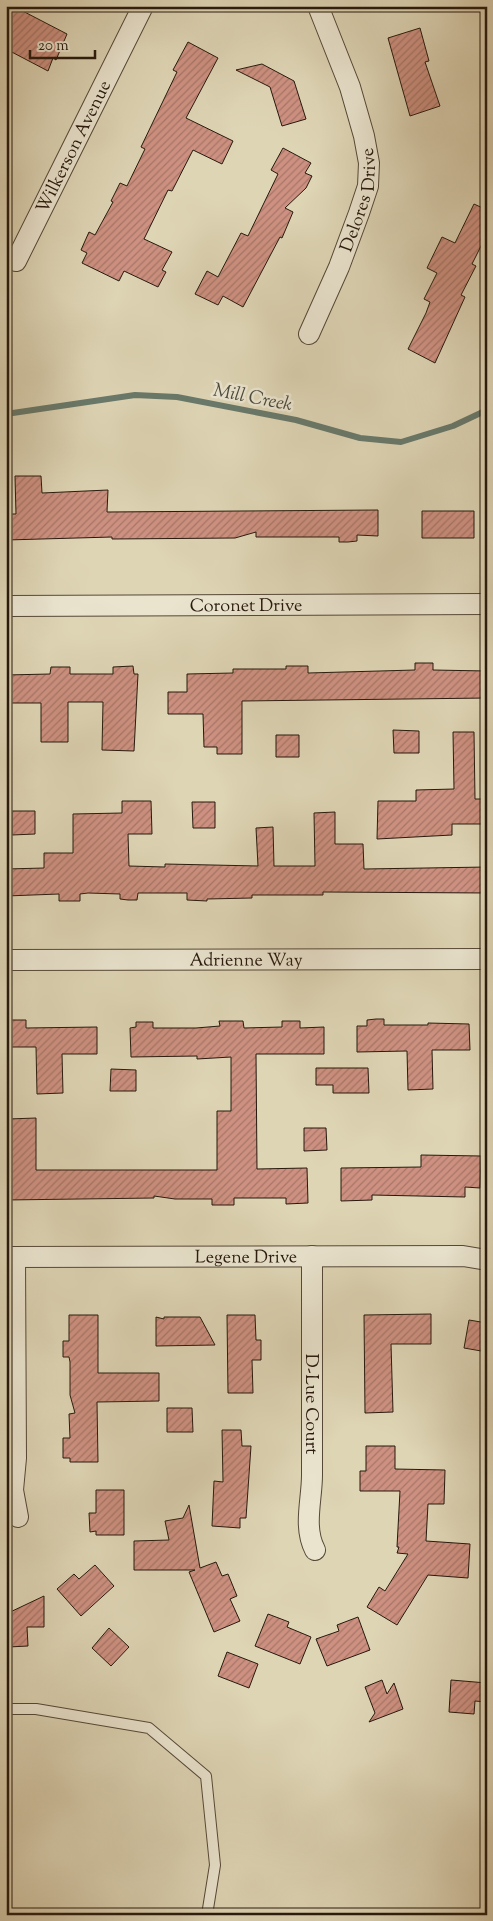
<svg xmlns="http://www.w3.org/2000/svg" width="493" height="1921" font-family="'Sorts Mill Goudy',serif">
  <defs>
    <pattern id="building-hatch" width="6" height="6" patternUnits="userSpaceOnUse" patternTransform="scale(1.25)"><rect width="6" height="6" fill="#ce9181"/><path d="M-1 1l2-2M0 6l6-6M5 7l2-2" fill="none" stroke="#a77668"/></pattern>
  </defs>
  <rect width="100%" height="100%" fill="#ded5b5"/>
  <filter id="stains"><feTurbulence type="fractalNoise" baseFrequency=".004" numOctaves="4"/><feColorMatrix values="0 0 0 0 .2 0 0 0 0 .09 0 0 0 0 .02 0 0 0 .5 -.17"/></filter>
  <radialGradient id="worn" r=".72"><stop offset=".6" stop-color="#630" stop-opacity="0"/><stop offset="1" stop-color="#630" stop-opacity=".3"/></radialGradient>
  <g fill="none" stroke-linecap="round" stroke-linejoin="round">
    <path stroke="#68796b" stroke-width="6" d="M6 414 135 395 177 397 296 420 360 438 401 442 453 426 487 410"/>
  </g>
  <path fill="url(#building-hatch)" stroke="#27190d" d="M6 6H13L67 34 56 60 53 58 48 71 6 49Z
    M420 28 429 61 425 62 440 106 410 116 388 38Z
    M188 42 218 58 186 118 233 141 222 164 193 150 172 191 168 190 144 239 172 252 162 270 166 272 158 287 124 271 119 281 82 263 87 253 81 250 89 232 95 235 113 202 111 201 120 183 127 186 145 149 141 147 177 72 173 70Z
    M262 64 294 81 306 119 282 126 270 87 236 70Z
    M283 148 311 163 305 173 312 176 306 188 285 208 293 212 282 238 280 237 243 307 223 296 218 305 195 294 207 271 218 277 241 233 248 236 278 174 271 170Z
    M474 204 487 210V234L472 264 476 266 461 295 465 297 435 363 408 349 426 313 430 302 424 299 437 273 427 268 442 237 455 243Z
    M15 476H41L42 493 108 490 107 512 378 510V536L357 535V541L348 542H339V537H256V532L235 538 112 539V537L6 540V514H16Z
    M422 511H474V538H422Z
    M415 663H433V670L487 671V698L242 701V754H217V747H204L203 714H168V692H187V674L233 673V669H286V666H308V673L415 670Z
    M133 666 134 674H138L134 751 102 750 103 702H68V742H41V703H6V675L50 674 51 667H70V674H113V667Z
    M393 730 419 731V753H394Z
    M453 732H474L475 799H487V824H452V835L377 839 378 801H416V790L454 789Z
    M276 735H299V757H276Z
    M122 801H151L152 834H128L129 866 165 867V864L258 866 256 828 273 827 274 866H315L314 813 335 812V844H363L364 869 487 867V893L323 892V895H252V898L207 899V901L187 900V893H138L137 900H128L120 899V894L88 893 80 894V901H59V894L6 896V869L44 868V853H73V814L122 813Z
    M192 802H215V828H193Z
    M12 811H35V834L12 835Z
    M376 1019H384V1025H428V1023L469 1024 470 1050H432L433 1089 408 1090 407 1051 357 1052V1026H367V1020Z
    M6 1020H26V1028L97 1027V1054H62L63 1093 37 1094 36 1047H6Z
    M219 1021H243L244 1028 282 1027V1021H300V1028L324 1027V1054H256L257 1169 307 1168 308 1203 286 1204V1198H234V1205H212V1199H175L154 1196V1198L6 1200V1171H9L8 1119 36 1118V1170H217V1111H231V1057L197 1059V1056L131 1057 130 1028 136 1027V1022H153V1028H196L220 1026Z
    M316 1068H368L369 1093H333V1085H316Z
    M111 1069 136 1070V1091H110Z
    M304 1128H326L327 1150 304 1151Z
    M421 1155 481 1156 480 1188 465 1187V1197L372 1195V1200L341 1201V1168L421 1167Z
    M431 1314V1344H391L393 1412 365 1413 364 1315Z
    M69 1315H98V1373H159V1401L97 1402 98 1462H70V1458H63V1438H70L69 1414 75 1413 70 1395V1362L69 1357H63V1341H69Z
    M227 1315H255L256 1340H261V1360H252L253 1393H228Z
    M156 1317 164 1319V1317H200L215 1345 156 1346Z
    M469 1320 487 1323V1352L464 1348Z
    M167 1408H192L193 1432H167Z
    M222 1430H241L242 1446H251L246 1518H240V1528L212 1526 214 1481 223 1482Z
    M366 1446H395V1469L445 1470 444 1504H428L426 1541 470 1544 468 1578 428 1575 397 1625 367 1607 379 1587 385 1591 408 1554 397 1553 399 1547H397L400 1491H360V1471H366Z
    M96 1490H124V1535H96V1531L90 1532 89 1513H96Z
    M189 1505 200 1568 216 1562 222 1576 228 1574 237 1596 230 1599 240 1621 214 1632 189 1572 195 1570H134V1541L169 1540 165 1521 183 1518Z
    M95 1565 114 1586 81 1616 57 1589 74 1574 79 1579Z
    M44 1596V1627H27L28 1646 8 1647 6 1614Z
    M268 1614 289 1622 287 1627 311 1637 300 1664 255 1646Z
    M358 1617 370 1650 327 1666 316 1639 339 1631 337 1625Z
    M109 1628 129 1647 111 1666 92 1648Z
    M227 1652 258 1664 249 1688 218 1676Z
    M382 1680 387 1694 394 1683 403 1709 369 1722 375 1713 365 1687Z
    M451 1680 487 1683V1702L475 1701 474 1714 449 1712Z"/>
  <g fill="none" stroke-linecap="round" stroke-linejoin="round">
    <defs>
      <path id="lane" d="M6 1709H36L149 1728 206 1776 215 1865 207 1915"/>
      <g id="street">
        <path id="s1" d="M16 261 143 6"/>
        <path id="s2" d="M309 334 339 267 359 213 368 186 369 163 364 136 350 87 318 6"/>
        <path id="s3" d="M6 606 487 604"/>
        <path id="s4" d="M6 960 487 959"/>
        <path id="s5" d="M312 1256C312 1329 312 1402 312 1475 312 1500 303 1527 315 1550"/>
        <path id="s6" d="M6 1257 463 1256 487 1260"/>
        <path d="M15 1257 16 1458 13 1490 18 1517"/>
      </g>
    </defs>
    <use href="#lane" stroke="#554837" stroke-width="12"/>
    <use href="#street" stroke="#554837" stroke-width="22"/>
    <use href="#lane" stroke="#eae4cf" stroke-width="10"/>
    <use href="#street" stroke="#eae4cf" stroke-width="20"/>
  </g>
  <g text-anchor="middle" stroke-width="5" stroke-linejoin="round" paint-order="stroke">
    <g font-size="18" fill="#27190d" stroke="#eae4cf">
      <text dy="6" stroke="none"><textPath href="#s1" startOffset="128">Wilkerson Avenue</textPath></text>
      <text dy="6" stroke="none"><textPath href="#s2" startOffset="144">Delores Drive</textPath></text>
      <text dy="6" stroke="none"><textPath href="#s3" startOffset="240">Coronet Drive</textPath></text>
      <text dy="6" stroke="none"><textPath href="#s4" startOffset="240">Adrienne Way</textPath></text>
      <text dy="6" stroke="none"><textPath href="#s6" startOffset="240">Legene Drive</textPath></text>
      <text dy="6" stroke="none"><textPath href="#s5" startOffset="148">D-Lue Court</textPath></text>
    </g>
    <g font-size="19" font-style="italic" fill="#48493c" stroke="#eae4cf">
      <text transform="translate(253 396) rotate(11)" y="7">Mill Creek</text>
    </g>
  </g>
  <rect width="493" height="1921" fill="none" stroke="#ded5b5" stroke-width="25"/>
  <rect x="8" y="8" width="478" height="1906" fill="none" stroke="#27190d" stroke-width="2.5"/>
  <rect x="12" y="12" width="468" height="1896" fill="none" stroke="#27190d"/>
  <path d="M30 50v8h65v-8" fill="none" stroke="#27190d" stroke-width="2.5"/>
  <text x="38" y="50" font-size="15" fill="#27190d" stroke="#eae4cf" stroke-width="4" paint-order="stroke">20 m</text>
  <rect width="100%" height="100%" filter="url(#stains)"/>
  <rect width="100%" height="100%" fill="url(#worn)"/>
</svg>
